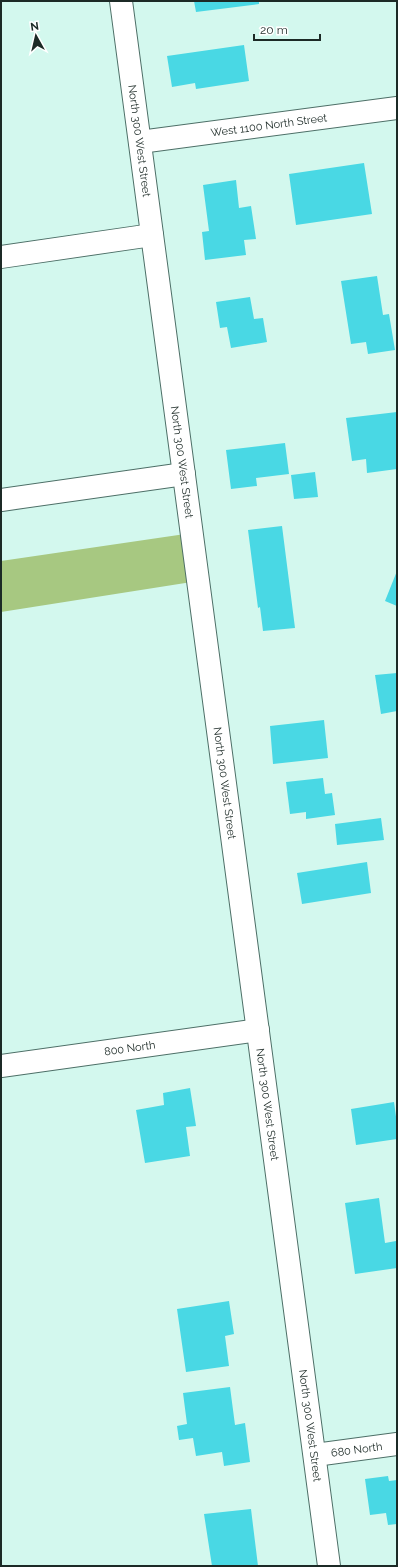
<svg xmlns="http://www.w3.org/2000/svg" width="398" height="1567" font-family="Raleway,sans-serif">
  <rect width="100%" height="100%" fill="#d3f8ee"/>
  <path fill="#a7c881" d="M192 533 198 581 1 612V561Z"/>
  <path fill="#49d8e4" d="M194 1H259V4L196 12Z
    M244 45 249 81 196 89 195 83 172 87 167 56Z
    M364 163 372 214 296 225 289 174Z
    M236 180 239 208 251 206 256 239 244 240 246 255 205 260 202 232 209 231 203 185Z
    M377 276 383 315 389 314 395 350 368 354 366 342 351 344 341 281Z
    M250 297 254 319 263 318 267 342 231 348 227 327 220 328 216 302Z
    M397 412V469L367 473 366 459 352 461 346 418Z
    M285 443 289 474 256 478 257 486 231 489 226 450Z
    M315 472 318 497 294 499 291 475Z
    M282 526 295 628 263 631 260 607 258 608 248 530Z
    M397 571V606L385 601Z
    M397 673V711L381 714 375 675Z
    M324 720 328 758 273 764 270 726Z
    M323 778 325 794 332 793 335 815 306 819V812L290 814 286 782Z
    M381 818 384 840 337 845 335 824Z
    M367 862 371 893 302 904 297 873Z
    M190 1088 196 1126 186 1127 190 1156 145 1163 136 1110 164 1105 163 1093Z
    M394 1102 397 1124V1139L356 1145 351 1109Z
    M379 1198 385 1243 396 1241 397 1268 355 1274 345 1203Z
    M229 1301 234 1334 225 1336 229 1366 186 1372 177 1309Z
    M230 1387 235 1425 245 1423 250 1462 224 1466 222 1452 196 1456 193 1438 179 1440 177 1426 187 1424 183 1393Z
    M388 1476 389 1481 397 1480V1524L388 1525 386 1513 370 1515 365 1479Z
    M251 1509 258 1566H212L204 1514Z"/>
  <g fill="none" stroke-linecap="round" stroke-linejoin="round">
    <defs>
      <g id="minor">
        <path id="s1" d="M121 1 329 1566"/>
        <path id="s2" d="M140 142 397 108"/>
        <path d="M1 257 152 235"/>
        <path d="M1 500 184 474"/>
        <path id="s3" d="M1 1066 258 1030"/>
        <path id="s4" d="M315 1455 397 1444"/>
      </g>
    </defs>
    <use href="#minor" stroke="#4d6f67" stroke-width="24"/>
    <use href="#minor" stroke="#fff" stroke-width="22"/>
  </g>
  <g text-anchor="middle" stroke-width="3" stroke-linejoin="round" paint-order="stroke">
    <g font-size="11" fill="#1c2a26" stroke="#fff">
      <text dy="4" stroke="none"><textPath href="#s2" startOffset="130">West 1100 North Street</textPath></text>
      <text dy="4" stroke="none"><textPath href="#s1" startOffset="141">North 300 West Street</textPath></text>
      <text dy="4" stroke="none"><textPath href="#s1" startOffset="465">North 300 West Street</textPath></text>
      <text dy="4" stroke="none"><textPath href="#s1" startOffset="789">North 300 West Street</textPath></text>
      <text dy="4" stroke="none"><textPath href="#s3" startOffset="130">800 North</textPath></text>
      <text dy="4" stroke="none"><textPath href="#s1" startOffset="1113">North 300 West Street</textPath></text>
      <text dy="4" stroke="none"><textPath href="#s1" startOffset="1437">North 300 West Street</textPath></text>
      <text dy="4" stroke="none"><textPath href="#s4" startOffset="42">680 North</textPath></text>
    </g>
  </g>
  <rect width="398" height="1567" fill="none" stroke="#1c2a26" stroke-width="4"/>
  <g transform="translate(36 36) rotate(352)" stroke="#ffffff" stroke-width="3" paint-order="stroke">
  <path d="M0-3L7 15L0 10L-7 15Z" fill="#1c2a26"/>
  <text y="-6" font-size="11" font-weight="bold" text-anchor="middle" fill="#1c2a26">N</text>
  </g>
  <path d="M254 34v6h66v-6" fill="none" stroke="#1c2a26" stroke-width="2"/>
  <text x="260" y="34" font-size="12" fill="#1c2a26" stroke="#ffffff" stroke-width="3" paint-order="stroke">20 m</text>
</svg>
